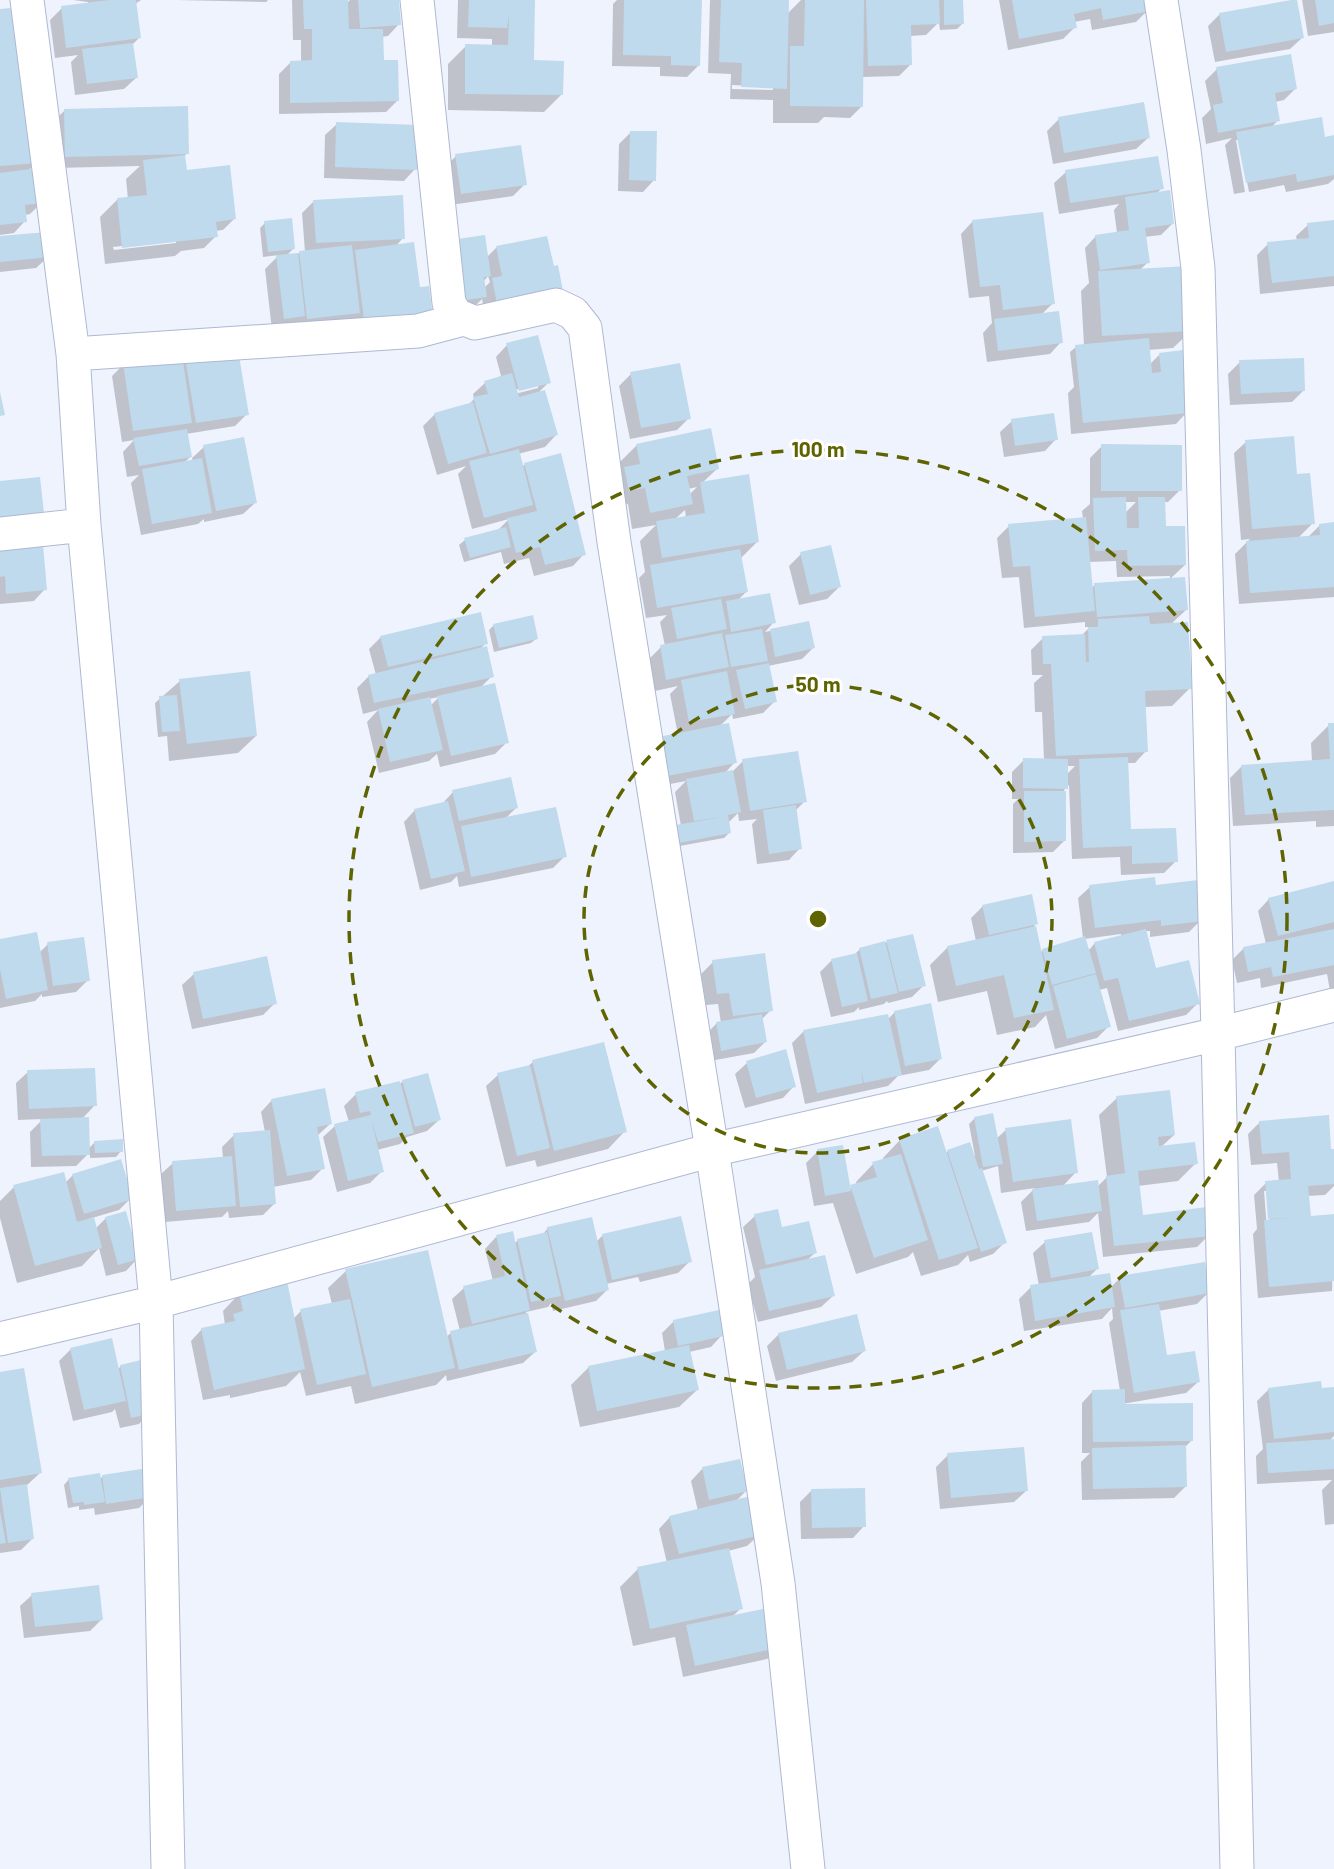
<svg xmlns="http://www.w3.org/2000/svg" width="1334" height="1869" font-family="Barlow,sans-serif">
  <rect width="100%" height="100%" fill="#eff3fe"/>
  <path fill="#0003" fill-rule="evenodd" d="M73 0H141L135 4 139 38 132 45 136 78 124 89 75 95 71 62 78 55 55 58 50 20 62 8 89 4 88 2Z
    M176 0H268L266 2Z
    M292 0H346V4L350 0H398L399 24 388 36 381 37 382 61 397 101 386 112 279 114V74L290 63 301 62V40H293Z
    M458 0H506L532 62 562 94 544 112 448 110V64L466 46H492V39L457 38Z
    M617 0H701L699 65 687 77 660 76V67L612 66 613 4Z
    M710 0H788L787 14 801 0H961L962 24 957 29 940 30 939 22 926 35 910 36 911 64 899 76 862 77V106L850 118 824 117 818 123H773V100L730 99 731 74 708 73ZM732 85 773 87V90L732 89Z
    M999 0H1146L1148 10 1136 22 1092 30 1090 19 1074 22 1075 27 1063 39 1008 50Z
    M1302 0H1334V32L1308 36Z
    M0 11 37 162 27 172 42 202 30 214 25 215V221L14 233 0 235Z
    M1220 14 1302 38 1290 49 1215 62 1208 26Z
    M1217 69 1296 88 1284 100 1275 102 1278 120 1271 128 1324 139 1334 137V179L1328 184 1286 192 1284 185 1249 192 1239 140H1236L1245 192 1234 194 1225 145 1232 138 1206 144 1202 118 1211 109 1205 81Z
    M65 110 187 153 184 157 185 171 234 219 223 230 215 231 216 236 204 248 181 251 175 256 105 264 100 217 117 200 128 199 126 179 140 166 54 168 53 122ZM176 240V243L114 250 113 247Z
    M1059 119 1148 138 1136 149 1053 164 1047 131Z
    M337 124 415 169 404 181 324 178 325 135Z
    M631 132 654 180 643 192 618 191 619 144Z
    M456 156 525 184 513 196 450 205 445 167Z
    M1066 172 1162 188 1156 194 1173 223 1161 235 1144 237 1148 262 1139 271 1191 331 1173 348 1148 350 1150 364 1159 355 1187 412 1176 424 1071 434 1068 393 1074 387 1070 352 1076 347 1084 346 1081 291 1089 283 1085 248 1096 236 1117 233 1114 210 1119 204 1059 214 1054 183Z
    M314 201 403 238 395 247 431 317 272 330 265 269 279 255 263 257 260 228 265 223 293 249 286 256 305 252 302 213Z
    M972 222 1053 303 1041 315 1061 342 1050 354 987 362 983 333 992 323 989 296 969 298 961 234Z
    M1334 222V286L1260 294 1257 255 1268 244 1297 241 1296 236 1308 225Z
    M0 238 48 257 36 268 0 272Z
    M546 238 552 268 485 315 482 299 473 308 448 312 486 258 496 248ZM488 276 490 282 484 288 483 282Z
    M507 345 549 382 538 393 556 435 545 447 518 454 522 467 525 464 584 554 573 566 534 576 529 558 504 564 501 552 464 562 459 545 465 540 496 532 509 519 472 529 458 474 466 466 437 475 423 426 435 414 468 405 474 399 473 394 485 383 501 376 496 357ZM538 384V388L511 395V391Z
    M186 360 247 414 235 426 186 434 191 456 184 463 193 462 192 458 204 447 255 503 243 514 204 522V519L198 524 141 535 131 483 139 475 127 477 123 452 134 440 122 442 112 376 124 364Z
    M1240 362 1304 390 1292 402 1230 405 1228 374Z
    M631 374 689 418 677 430 630 439 619 386Z
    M1012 421 1056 439 1045 451 1004 457 1000 432Z
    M1246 442 1295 476 1313 523 1297 539 1307 538 1320 525 1334 524V597L1239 604 1235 554 1250 539 1241 540 1234 453Z
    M637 445 717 469 702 483 757 542 740 559 746 592 737 601 774 622 765 632 808 623 813 648 802 659 768 666 775 701 763 713 733 719 732 714 720 726 735 762 724 774 732 772 743 761 805 801 795 811 800 848 789 860 757 864 752 824 757 819 739 821 738 813 728 823 730 832 724 838 674 847 681 826 675 792 686 781 649 788 678 735 670 694 678 686 655 691 649 659 661 647 665 646 660 622 667 615 646 618 639 578 645 572 640 541 656 525 632 529 628 504 612 508 619 463ZM697 487 689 495 688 489ZM685 510 686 518 674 520Z
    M1102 446 1180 490 1168 502H1163L1164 528 1185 565 1170 579V576L1117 577 1116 561 1089 562 1091 588 1095 585 1186 610 1170 625 1190 688 1172 706 1144 707 1146 751 1135 763H1126L1129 831 1176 861 1164 873 1121 875 1120 857 1072 859 1069 785 1064 790V841L1053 852 1013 853V804L1018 799H1012V772L1024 760H1044L1042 712H1035L1034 683 1043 675H1032L1031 650 1043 638 1081 636 1090 627H1085V622L1024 628 1019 577 1002 578 997 538 1009 526 1083 519 1082 511 1090 504V458ZM1124 502H1136L1125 513ZM1066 766H1075L1066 775Z
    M0 549 45 589 34 601 0 604Z
    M801 554 839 587 827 599 799 605 789 566Z
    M494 625 537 638 531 643 494 652 489 630Z
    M381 637 486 643 480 649 492 676 480 688 507 742 495 754 440 767 437 754 429 761 379 773 367 722 378 710 363 714 357 688 369 676 376 675 369 649ZM439 697 430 706 429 699Z
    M180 681 256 736 238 753 169 761 167 736 158 737 155 703Z
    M1329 725H1334V826L1316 827V821L1233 826 1230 778 1242 766 1312 762 1311 743Z
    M453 792 516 808 505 819 565 856 553 868 459 887 457 876 451 882 420 890 404 822 415 810 442 804Z
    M1334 883V990L1330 991 1327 974 1261 988 1260 978 1237 983 1232 960 1244 948 1266 944 1258 911 1269 899Z
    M1090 887H1155L1201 920 1189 932 1150 937V931H1145L1155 971 1198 1003 1186 1015 1118 1031 1107 988 1099 990 1109 1026 1097 1038 1055 1049 1046 1015 1035 1027 997 1035 987 991 938 1002 930 965 948 947 976 941 971 918 983 906 1036 924 1034 926 1040 953 1043 950 1083 938 1078 898ZM1121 934V937L1095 943 1088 951 1084 939Z
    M911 936 924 985 912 997 888 1003 887 1001 884 1004 859 1010V1007L854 1012 831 1017 820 972 832 960 853 956 860 949Z
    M0 941 39 953 48 944 88 980 76 992 42 997V994L35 1001 0 1008Z
    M713 962 771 1010 762 1019 765 1042 754 1053 710 1061 705 1035 717 1023H721L718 1004 706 1005 701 974Z
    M194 974 275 1003 263 1015 192 1029 182 985Z
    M895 1012 941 1058 929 1070 898 1076 888 1086 805 1104 792 1043 803 1032 888 1019Z
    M533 1062 625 1131 608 1149 537 1167 535 1160 506 1167 486 1086 498 1075 527 1067Z
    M747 1063 794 1086 783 1098 745 1108 735 1074Z
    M28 1072 95 1105 82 1119 88 1149 95 1142 121 1151 116 1157 90 1158V1152L76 1166 31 1167 30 1132 43 1119 18 1120 16 1083Z
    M403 1081 439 1120 427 1131 407 1137 400 1144 377 1150 382 1171 370 1183 337 1192 323 1137 335 1126 349 1122 344 1106 356 1094 399 1085Z
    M1117 1098 1174 1135 1160 1148 1196 1163 1178 1181 1138 1186 1142 1216 1209 1235 1197 1247 1103 1257 1098 1213 1089 1222 1026 1231 1021 1202 1035 1188 1001 1193 998 1166 981 1171 1005 1242 993 1254 970 1262 968 1255 958 1265 921 1276 913 1252 908 1257 856 1274 833 1203 814 1206 806 1163 818 1151 849 1189 857 1185 856 1182 873 1164 883 1161V1158L900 1140 945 1154 948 1151 975 1156 969 1124 975 1118 996 1139 1006 1130 1076 1172 1062 1187H1097L1107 1177 1099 1115Z
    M272 1100 330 1124 317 1136 323 1168 311 1180 273 1187 275 1203 263 1215 229 1218 228 1211 222 1217 165 1222 161 1174 173 1163 223 1158 222 1147 234 1135 265 1132 261 1112Z
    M1260 1122 1334 1150V1186L1325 1195 1307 1196 1309 1218 1334 1216 1332 1291 1258 1298 1253 1234 1257 1229 1254 1195 1266 1183 1279 1182 1277 1163 1251 1165 1248 1134ZM1264 1191H1268L1271 1228 1267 1229Z
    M73 1175 131 1198 119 1210 92 1218 95 1229 106 1218 137 1259 126 1271 106 1276 99 1248 82 1266 17 1283 0 1218V1201L14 1187 65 1183Z
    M755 1216 781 1229 815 1253 806 1261 833 1296 821 1307 758 1322 748 1284 755 1277 743 1227Z
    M548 1228 596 1242 602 1236 690 1261 678 1273 640 1282 638 1277 606 1284 607 1290 596 1301 553 1311 551 1303 548 1307 526 1312 535 1352 523 1363 447 1381 446 1375 436 1385 355 1404 351 1386 306 1396 300 1372 286 1386 230 1398V1395L203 1400 191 1341 202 1329 225 1325 223 1311 240 1293 293 1319 301 1311 332 1304 328 1288 346 1271 446 1337 451 1333 460 1331 452 1299 464 1288 493 1281 485 1249 496 1237 514 1244 518 1240 542 1235Z
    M1045 1242 1097 1269 1088 1278 1110 1288 1120 1278 1208 1293 1197 1304 1158 1311 1166 1357 1198 1382 1186 1393 1122 1404 1191 1441 1185 1447 1186 1486 1174 1498 1082 1500 1081 1462 1090 1453H1082V1403L1093 1391H1120L1109 1323 1113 1319 1112 1308 1102 1319 1024 1331 1019 1299 1031 1287 1039 1286 1033 1253Z
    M674 1321 722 1335 711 1347 689 1352 697 1390 679 1407 580 1427 571 1385 589 1367 665 1351 662 1333Z
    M779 1334 864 1351 852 1362 776 1381 767 1346Z
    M71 1349 117 1370 121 1366 150 1412 139 1424 120 1428 115 1409 112 1412 73 1421 59 1361Z
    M0 1374 41 1472 25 1487 33 1538 21 1550 0 1553Z
    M1269 1389H1334V1436L1329 1441 1334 1440V1524L1325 1525 1322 1490 1332 1480 1257 1484 1256 1456 1263 1449 1257 1401Z
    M948 1455 1026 1491 1014 1502 940 1509 936 1467Z
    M702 1469 746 1491 735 1502 759 1535 747 1546 728 1551 741 1608 732 1617 779 1647 767 1659 683 1677 675 1637 633 1646 620 1587 638 1569 667 1563 659 1529 670 1517 698 1511 691 1481Z
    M103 1476 150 1497 139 1508 95 1515 94 1508 79 1510V1506L68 1508 64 1485 69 1479H100Z
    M812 1490 864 1526 853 1538 801 1539 800 1502Z
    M32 1595 102 1619 90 1631 24 1638 20 1606Z"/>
  <path fill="#bfdaec" d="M109 0H136L141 38 66 48 61 6Z
    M303 0H348L349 29H383L384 60H398L399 101 290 103V61L312 60V29H304Z
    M358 0H399L401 25 360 28Z
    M469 0H535L534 60 564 61 563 95 465 94V44L508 45 509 15 507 28 468 27Z
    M624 0H702L700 66 671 65V56L623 55Z
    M721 0H789L787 89 741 87 742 63 719 62Z
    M805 0H864L863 107 790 106V46H804Z
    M866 0H939L940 24 911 25 912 65 868 66Z
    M944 0H963L964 24 944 25Z
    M1012 0H1148L1150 11 1103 20 1101 8 1074 14 1077 28 1019 39Z
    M1291 0H1297L1304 38 1226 52 1219 13Z
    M1315 0H1334V23L1319 26Z
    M22 7 39 163 0 166V9Z
    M133 43 138 78 87 84 82 49Z
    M1291 54 1297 89 1275 93 1280 121 1218 133 1213 105 1223 103 1216 67Z
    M1144 102 1150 138 1064 153 1058 117Z
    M188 106 189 154 65 157 64 109Z
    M1322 117 1325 137 1334 135V175L1297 182 1296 174 1246 183 1236 132Z
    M336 122 419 125 417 170 335 167Z
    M630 131H657L656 181 629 180Z
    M521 145 527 185 461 194 455 154Z
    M185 155 187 170 230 165 236 219 216 222 218 237 122 248 117 198 147 195 143 160Z
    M1158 156 1164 189 1070 203 1065 170Z
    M39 168 44 203 25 205 27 222 0 225V173Z
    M1170 190 1174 224 1145 228 1150 263 1100 270 1095 235 1129 230 1125 197Z
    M403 195 405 239 316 243 313 200Z
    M1043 212 1055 304 1003 310 1000 285 980 287 972 220Z
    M292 218 295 249 268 252 264 221Z
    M1334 220V276L1272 283 1267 242 1309 238 1307 223Z
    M47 232 50 257 0 262V236Z
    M485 235 491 276 484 277 487 297 459 301 450 240Z
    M547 236 554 266 558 265 563 291 497 304 492 278 502 276 496 246Z
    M414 242 420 287 429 286 433 317 365 327 355 250Z
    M352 245 360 313 307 319 299 251Z
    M298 253 305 316 284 319 276 255Z
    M1189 266 1192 331 1102 336 1098 271Z
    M1059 311 1063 343 998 351 994 319Z
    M538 335 551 383 519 391 506 343Z
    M1149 338 1152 373 1161 372 1159 353 1183 350 1189 413 1083 423 1075 345Z
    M238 350 249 415 196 423 185 358Z
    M182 354 192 423 133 431 123 363Z
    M1304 358 1305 391 1241 394 1239 360Z
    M680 363 691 419 641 428 630 372Z
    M512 373 519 397 545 390 558 435 490 454 473 397 488 394 484 381Z
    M0 392 5 415 0 416Z
    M473 402 487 453 448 464 434 413Z
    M1054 413 1058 440 1015 446 1011 419Z
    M711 428 719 469 687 476 693 504 650 513 645 488 629 491 624 467 640 464 636 444Z
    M187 429 192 457 139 466 133 438Z
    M1294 436 1297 474 1310 473 1315 524 1252 529 1245 440Z
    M244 437 257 503 216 511 203 445Z
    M1101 444 1182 445V491H1101Z
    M519 449 533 505 484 518 469 461Z
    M561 453 586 555 545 565 540 547 516 553 507 518 537 511 524 463Z
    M202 458 212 513 152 524 142 469Z
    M749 474 759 542 662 558 656 521 705 513 700 482Z
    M40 477 44 513 0 517V481Z
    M1126 497 1127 528H1139L1138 497H1165L1166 526H1185L1186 565 1128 566 1127 550 1095 551 1093 498Z
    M1086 517 1095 611 1035 617 1030 566 1013 567 1008 524Z
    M1334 522V587L1250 593 1246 541 1320 535 1319 524Z
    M506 527 511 547 470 558 464 538Z
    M43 544 47 590 6 594 5 576 0 577V548Z
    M831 545 841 587 810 595 800 552Z
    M740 549 748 592 657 608 650 565Z
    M1185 577 1188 610 1097 617 1094 583Z
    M770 593 776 623 731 632 726 601Z
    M721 599 727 629 677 639 671 608Z
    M481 612 488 644 388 667 380 636Z
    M533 615 538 639 499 648 493 624Z
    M1149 616 1150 624 1188 622 1192 689 1145 691 1148 752 1056 756 1051 664H1043L1042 636 1085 634 1086 662H1089L1088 627H1098V619Z
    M809 621 815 648 775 657 770 629Z
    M762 629 768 661 731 667 725 635Z
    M722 633 729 667 666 680 660 645Z
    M487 646 494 677 374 703 368 675Z
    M769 663 777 702 745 709 736 670Z
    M250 671 257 736 187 744 179 679Z
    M727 671 735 714 689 722 681 680Z
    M495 683 509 743 451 756 437 696Z
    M177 695 180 731 162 732 159 696Z
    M430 697 443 750 390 762 378 709Z
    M729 723 737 763 661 777 653 738Z
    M1328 723H1334V810L1245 815 1241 765 1330 759Z
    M798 751 807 802 750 811 742 759Z
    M1128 757 1131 829 1176 828 1178 862 1132 864V846L1083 848 1079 759Z
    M1023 758 1068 759V789L1023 788Z
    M733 770 741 812 728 815 731 833 679 843 676 825 722 817 694 821 686 779Z
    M511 777 518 808 459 821 452 790Z
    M1024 791H1066V841L1024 842Z
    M448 801 465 871 431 879 414 809Z
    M796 805 802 849 769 854 763 810Z
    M556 807 567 857 471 877 461 826Z
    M1155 877 1156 885 1198 880 1203 921 1161 926V920L1095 928 1089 885Z
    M1334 881V922L1278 936 1268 898Z
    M1032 894 1038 924 989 935 982 905Z
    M1036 926 1054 1010 1014 1018 1004 975 956 986 947 946Z
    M1146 929 1156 968 1189 960 1200 1004 1129 1021 1118 978 1104 981 1094 942Z
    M1334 929V965L1273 977 1271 967 1248 972 1243 947Z
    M37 932 48 990 6 999 0 969V939Z
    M913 934 926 986 899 992 886 940Z
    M1085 936 1096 973 1052 985 1042 949Z
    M84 937 90 981 53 986 47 942Z
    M885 941 898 993 871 999 859 948Z
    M765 953 773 1011 733 1016 729 993 717 994 712 960Z
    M857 953 868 1001 842 1007 831 959Z
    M267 956 277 1004 203 1019 193 972Z
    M1096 974 1111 1027 1067 1039 1053 986Z
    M931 1003 942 1059 905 1066 894 1011Z
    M762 1014 767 1042 721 1051 716 1022Z
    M888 1014 902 1075 864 1083 861 1068 863 1083 817 1093 803 1030Z
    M604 1042 627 1132 554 1151 532 1060Z
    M786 1049 796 1087 756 1098 746 1061Z
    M530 1065 550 1148 517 1156 497 1073Z
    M95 1068 97 1106 29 1109 27 1070Z
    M428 1073 441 1120 415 1127 402 1080Z
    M400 1081 414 1133 378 1142 371 1119 384 1172 348 1181 334 1124 371 1115 370 1111 360 1113 355 1092Z
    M325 1088 332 1124 317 1127 325 1169 287 1176 271 1099Z
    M1170 1090 1175 1135 1158 1137 1159 1146 1195 1142 1198 1164 1138 1171 1143 1215 1207 1207 1211 1236 1114 1246 1106 1176 1125 1173 1116 1096Z
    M993 1113 1003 1164 983 1167 974 1117Z
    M1329 1115 1331 1149H1334V1184L1308 1186 1311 1216 1334 1214V1281L1269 1287 1264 1220 1288 1218 1268 1219 1265 1181 1291 1179 1289 1152 1262 1154 1259 1121Z
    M89 1117 90 1155 42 1156 40 1119Z
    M1071 1119 1078 1173 1013 1182 1005 1128Z
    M938 1126 978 1248 939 1260 899 1139Z
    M270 1130 276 1204 240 1207 233 1133Z
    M123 1139V1152L95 1153 94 1141Z
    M970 1142 979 1169 982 1168 1007 1243 981 1252 947 1150Z
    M843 1145 851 1191 825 1196 817 1149Z
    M901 1154 928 1240 874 1258 850 1185 877 1177 872 1162Z
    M232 1156 236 1206 176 1211 172 1161Z
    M121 1159 133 1199 84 1214 72 1174Z
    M64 1172 77 1222 94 1217 102 1248 35 1266 13 1185Z
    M1098 1180 1102 1211 1037 1221 1032 1189Z
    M778 1209 782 1227 809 1221 817 1253 766 1265 754 1214Z
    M126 1211 139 1259 118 1265 105 1217Z
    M681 1216 692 1262 612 1280 602 1234Z
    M592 1217 609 1290 565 1301 547 1227Z
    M513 1231 530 1310 472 1324 463 1286 505 1276 496 1235Z
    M547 1232 561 1296 531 1302 517 1239Z
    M1092 1232 1099 1269 1051 1278 1044 1240Z
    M428 1250 455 1368 372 1387 345 1269Z
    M825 1255 835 1296 769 1311 759 1270Z
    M1205 1262 1210 1293 1125 1308 1119 1276Z
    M1110 1273 1115 1307 1035 1321 1030 1285Z
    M287 1281 305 1369 214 1390 201 1328 235 1321 233 1314 243 1311 239 1292Z
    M350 1299 366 1374 317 1385 300 1309Z
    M1159 1304 1167 1355 1195 1351 1200 1382 1134 1393 1120 1310Z
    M719 1310 724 1336 678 1346 673 1320Z
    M528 1313 537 1352 459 1370 450 1331Z
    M857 1314 866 1351 787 1370 778 1333Z
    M112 1338 126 1401 84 1410 70 1348Z
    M689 1345 699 1390 597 1411 588 1366Z
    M141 1360 152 1413 131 1418 120 1365Z
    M24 1368 42 1473 0 1480V1372Z
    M1321 1381 1322 1388 1334 1387V1432L1274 1439 1268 1388Z
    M1125 1389V1404L1193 1403V1441L1093 1442 1092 1390Z
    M1334 1439V1469L1268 1473 1266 1443Z
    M1186 1445 1187 1487 1093 1489 1092 1448Z
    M1024 1447 1028 1491 951 1498 947 1453Z
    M740 1459 748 1491 709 1500 702 1467Z
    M148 1468 152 1497 106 1504 102 1475Z
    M100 1473 105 1502 84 1505V1502L73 1503 68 1478Z
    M27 1484 34 1539 8 1543 0 1488Z
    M865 1488 866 1527 812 1528 811 1489Z
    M751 1496 761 1535 679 1554 669 1516Z
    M0 1511 6 1543 0 1544Z
    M729 1548 743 1609 650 1629 637 1567Z
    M99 1585 103 1620 35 1627 31 1593Z
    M772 1607 781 1647 695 1666 686 1625Z"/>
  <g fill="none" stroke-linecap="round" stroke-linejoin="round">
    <defs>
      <path id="street" d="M27 0 73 354 84 525 156 1302 168 1869
        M417 0 449 303 456 315 475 323 556 305 573 313 585 328 614 542 712 1150 778 1583 808 1869
        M73 354 418 331 463 319
        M0 534 84 525
        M0 1339 156 1302 712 1150 1218 1034 1198 268 1184 150 1161 0
        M1237 1869 1218 1034 1334 1005"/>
    </defs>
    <use href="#street" stroke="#aeb8d2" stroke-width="35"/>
    <use href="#street" stroke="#fff" stroke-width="33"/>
  </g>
  <g fill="none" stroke="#5e6400" stroke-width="3.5" stroke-dasharray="12 9">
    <circle cx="818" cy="919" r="234"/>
    <circle cx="818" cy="919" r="469"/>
  </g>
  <circle cx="818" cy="919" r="10" fill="#5e6400" stroke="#fff" stroke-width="3.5"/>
  <g font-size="21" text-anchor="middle" font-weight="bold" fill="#5e6400" stroke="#fff" stroke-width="6" stroke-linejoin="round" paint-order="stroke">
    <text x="818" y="457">100 m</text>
    <text x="818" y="692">50 m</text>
  </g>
</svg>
